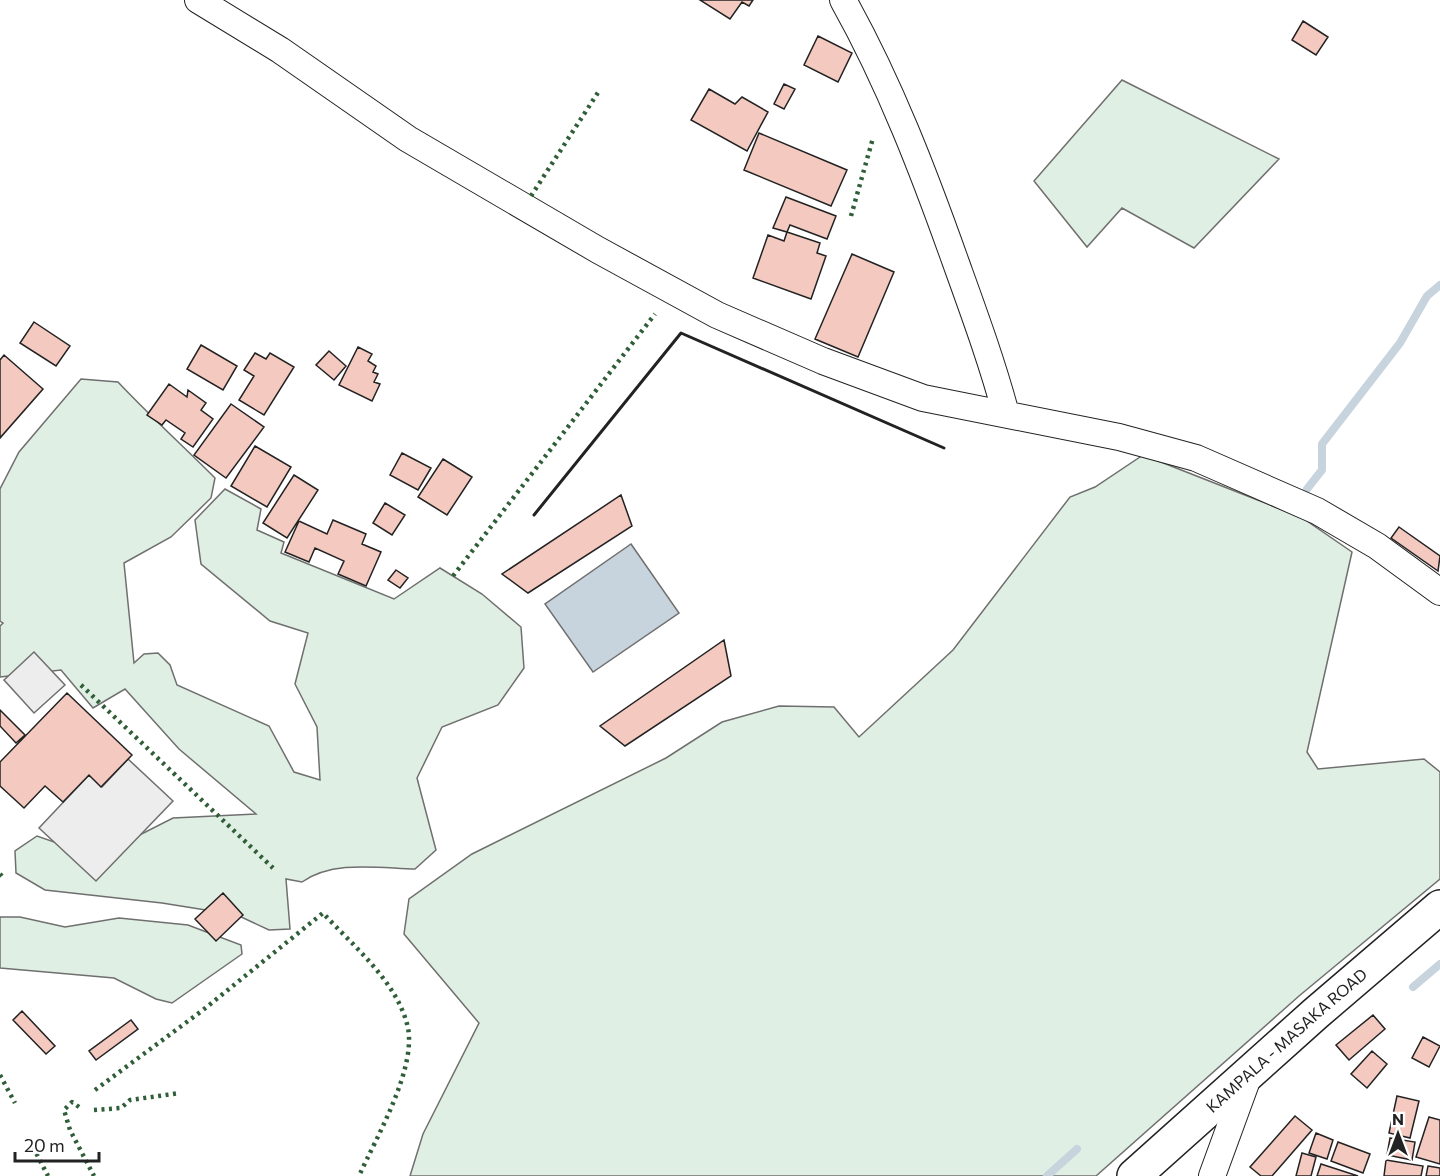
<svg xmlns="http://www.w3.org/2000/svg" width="1440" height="1176" font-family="Commissioner,sans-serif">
  <rect width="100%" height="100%" fill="#fff"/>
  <path fill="#e0efe3" stroke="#6f6f6f" stroke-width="1.5" d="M1122 80 1279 159 1194 248 1122 208 1087 247 1034 181Z
    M81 379 118 382C149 415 182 445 215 478L211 498 171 537 124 563 134 663 144 654 158 653 170 665 177 685 269 726 294 772 320 780 317 727 295 684 308 633 270 621 201 564 195 520 225 489 261 509 257 530 284 542 281 553 394 599 440 568 482 594 521 627 524 668 498 705 442 727 417 778 436 850 415 869C378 868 333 860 302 882L286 879 290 929 269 930 237 915 162 903 45 890 16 873 15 851 37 836 80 851 114 848 173 818 256 814 179 749 125 689 93 708 61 670 0 677V626L3 623 0 621V489L19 452Z
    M1143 455 1301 517 1352 552 1307 752 1318 769 1424 759 1440 772V879L1299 996 1096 1176H410L423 1134 479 1023 404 934 409 899 472 854 666 758 722 722 779 706 834 707 859 737 953 650 1070 497 1095 487Z
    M0 917H20L65 927 119 918 188 925 241 945 242 954 172 1003 156 999 114 978 0 968Z"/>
  <path fill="#ededed" stroke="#6f6f6f" stroke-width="1.5" d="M34 652 65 685 34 713 4 680Z
    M128 759 173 801 96 881 39 828 89 775 102 787Z"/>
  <path fill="#c7d3dd" stroke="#6f6f6f" stroke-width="1.5" d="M631 544 679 613 593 672 545 604Z"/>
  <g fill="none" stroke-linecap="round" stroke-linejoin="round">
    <path stroke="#c7d3dd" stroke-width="8" d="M1307 489 1322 470V444L1400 343 1427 296 1440 285
      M1413 987 1440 964
      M1047 1176 1077 1149"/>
  </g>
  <path fill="#f3c9c0" stroke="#222" stroke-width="1.5" d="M700 0H753L749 6 742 2 730 19Z
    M1303 21 1328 37 1316 55 1292 40Z
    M818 36 852 53 838 82 804 65Z
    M784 84 795 89 784 109 774 104Z
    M709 89 735 104 742 97 768 112 747 151 691 120Z
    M759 133 847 170 831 206 744 170Z
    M786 197 836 216 827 239 790 225 787 232 773 228Z
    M787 232 820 243 817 253 826 256 811 299 753 278 768 235 784 241Z
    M852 254 894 272 858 357 815 339Z
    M34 322 70 346 56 366 20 343Z
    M201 345 237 366 223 390 187 369Z
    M358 347 372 354 368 361 376 366 373 372 378 374 374 382 380 384 372 401 339 385Z
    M329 351 346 366 334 380 316 365Z
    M255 353 266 359 270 353 294 367 264 415 239 400 254 376 244 370Z
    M4 355 43 389 0 438V360Z
    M169 384 187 397 188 390 206 403 201 410 213 419 193 447 181 439 185 433 166 420 162 425 147 415Z
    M231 404 264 427 226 478 194 455Z
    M255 446 291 467 267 507 231 486Z
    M402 453 431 468 418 490 390 475Z
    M443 459 472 477 447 515 418 497Z
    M294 475 318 490 287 538 263 523Z
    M621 495 632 526 528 593 502 574Z
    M385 503 405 515 392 535 373 523Z
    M333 520 366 534 362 544 381 552 366 586 338 574 344 561 315 548 309 562 285 552 299 521 327 534Z
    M1399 527 1440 556 1438 571 1391 538Z
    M396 570 408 578 400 588 388 580Z
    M724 640 731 676 625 746 600 726Z
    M67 693 132 755 101 787 89 775 63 802 45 786 24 808 0 786V762Z
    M0 710 25 735 16 743 0 726Z
    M223 893 243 915 216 941 195 919Z
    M22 1011 55 1046 46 1054 13 1020Z
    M1373 1015 1385 1029 1349 1060 1336 1045Z
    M131 1020 138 1029 96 1060 89 1051Z
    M1423 1037 1440 1046 1429 1067 1412 1058Z
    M1372 1051 1387 1064 1367 1088 1351 1074Z
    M1397 1096 1419 1101 1410 1138 1389 1133Z
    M1295 1116 1312 1130 1272 1176H1261L1250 1167Z
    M1429 1117 1440 1120V1164L1416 1157Z
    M1316 1133 1333 1140 1327 1159 1309 1153Z
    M1390 1138 1415 1142 1412 1160 1387 1155Z
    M1338 1142 1370 1154 1363 1173 1331 1161Z
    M1302 1153 1316 1157 1311 1176H1296Z
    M1386 1160 1423 1166 1421 1176H1384Z
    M1321 1164 1358 1176H1317Z
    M1428 1166 1440 1168V1176H1426Z"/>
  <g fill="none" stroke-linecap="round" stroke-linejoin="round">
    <defs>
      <path id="minor" d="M198 0 280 50 408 139 598 250 717 315 823 361 923 398 1119 437 1196 458 1317 511 1377 546 1440 592
        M843 0C890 84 924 173 956 263 974 313 992 362 1006 414
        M1212 1176 1250 1072"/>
      <g id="primary">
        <path id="s1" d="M1134 1176 1315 1014 1440 907"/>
      </g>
    </defs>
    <use href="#minor" stroke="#222" stroke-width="28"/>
    <use href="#primary" stroke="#222" stroke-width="36"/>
    <use href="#minor" stroke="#fff" stroke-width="26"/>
    <use href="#primary" stroke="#fff" stroke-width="33"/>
    <path stroke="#2f5e38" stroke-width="4.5" stroke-dasharray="3 4.5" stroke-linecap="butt" d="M531 196 599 91
      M851 216 873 138
      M453 576 655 314
      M81 685 273 868
      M0 874 2 876
      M0 1075 15 1103
      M95 1090 203 1010 323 913C353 946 398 982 408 1028 416 1070 376 1138 359 1176
      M79 1107 72 1102 64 1110 70 1130 94 1176
      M94 1110 121 1108 130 1100 180 1093
      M33 1147 48 1176"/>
    <path stroke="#222" stroke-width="3" d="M534 515 681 333 944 448"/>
  </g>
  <g text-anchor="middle" stroke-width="4.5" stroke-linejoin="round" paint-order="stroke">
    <g font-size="16" fill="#222" stroke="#fff">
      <text dy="6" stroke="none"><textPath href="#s1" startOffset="204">KAMPALA - MASAKA ROAD</textPath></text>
    </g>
  </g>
  <g transform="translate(1398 1134)" stroke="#ffffff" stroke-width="4.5" paint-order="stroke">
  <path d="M0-4.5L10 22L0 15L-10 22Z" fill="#222222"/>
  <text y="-9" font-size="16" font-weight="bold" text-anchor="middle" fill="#222222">N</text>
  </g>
  <path d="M15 1152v9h84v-9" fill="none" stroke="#222222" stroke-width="3"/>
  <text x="24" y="1152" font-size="18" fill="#222222" stroke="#ffffff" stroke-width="4.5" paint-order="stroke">20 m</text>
</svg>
